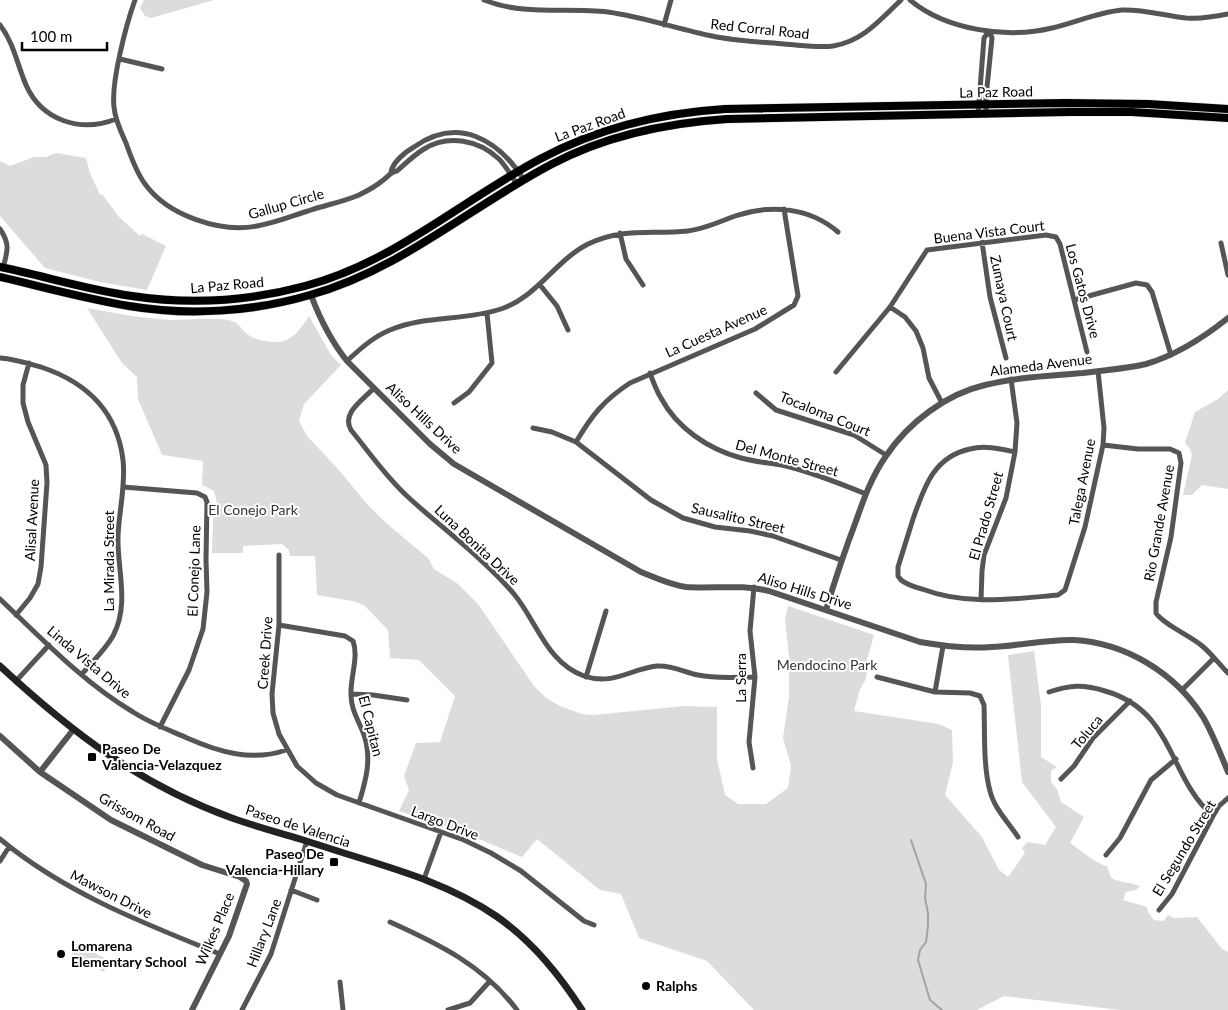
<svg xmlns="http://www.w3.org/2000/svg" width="1228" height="1010" font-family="Lato,sans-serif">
  <rect width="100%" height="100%" fill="#fff"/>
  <path fill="#dcdcdc" d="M144 0H214L151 18 145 16 140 8Z
    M56 153 86 158 90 173 100 195 102 194 119 217 140 236 142 234 166 246 147 290 100 282 45 268 0 216V161L10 166 34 157H46Z
    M87 308C114 313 142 318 170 320 184 320 224 316 235 322 239 324 242 330 246 333 252 339 266 342 275 342 292 343 301 328 309 316L331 355 341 365 304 404 299 421 307 436 338 469 367 504 386 523 428 558 434 569 458 584 478 604 534 686 546 698 560 706 582 714 594 715 684 706 717 707V759L725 795 738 804H766L788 788 791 766 783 738 789 696V656L785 619 788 606 874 635 866 663 871 668 867 672 866 679 860 689 854 711 939 724 952 730 953 762 945 795 982 837 999 870 1008 877 1025 853 1022 848 1027 842 1045 845 1056 827 1022 782 1008 655 1034 651 1041 705V757L1057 767 1051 771V782L1057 789 1061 802 1084 817 1070 843C1079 849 1098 865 1107 866L1111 878C1121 883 1130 882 1140 886L1136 890 1126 892 1123 900 1147 907 1148 912 1154 920 1164 921 1168 915 1174 918 1197 917 1222 949 1228 952V1010H1120L1004 996 977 1010H754L707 961 639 938 621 894 600 890 537 839 522 857 462 832 399 811 409 790 404 776 416 743 440 742 455 696 419 660 390 658 388 630 364 605 352 601 317 595 315 556H290L289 550 282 544 243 546V553H212L213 520 217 503 214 491 202 485 203 461 162 455 138 399 137 377 122 363Z
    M1228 390V489L1202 485 1192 495H1183L1192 455 1190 449 1185 443 1195 412 1218 399Z
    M76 943 108 960 104 972 72 955Z"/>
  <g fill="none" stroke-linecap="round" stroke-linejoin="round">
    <path stroke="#a3a3a3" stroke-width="2" d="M911 840 926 884 925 898 928 913V926L926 942 920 950 918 960 930 1000 942 1010"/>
    <defs>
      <path id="primary" d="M0 267C44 276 88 290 132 296 190 305 249 301 305 286 393 263 461 201 540 159 598 128 660 113 725 109L1065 103 1148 104 1228 109
        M0 277C43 287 86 299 129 306 188 316 252 312 310 295 400 270 470 207 552 164 607 135 666 123 727 119L1069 112H1132L1228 118"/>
    </defs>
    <use href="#primary" stroke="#dbdbdb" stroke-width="9"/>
    <path stroke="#555" stroke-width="5" d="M135 0C126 25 111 82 114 107 115 120 121 132 126 143 131 157 136 172 145 184 168 216 221 233 257 226 275 223 292 216 308 211 325 205 343 202 359 195 367 191 375 187 382 181 388 177 390 172 397 171 406 163 414 155 424 149 448 134 479 140 499 159 506 166 511 176 517 184
      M484 0C524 16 567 7 608 12 643 17 678 29 712 36 735 41 760 42 784 44 800 45 817 48 833 46 863 41 880 20 901 0
      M910 0C946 30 1007 39 1052 28 1074 23 1099 12 1122 10 1144 9 1165 16 1186 18 1201 19 1214 17 1228 14
      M0 25C14 43 17 64 26 85 42 121 81 133 116 119
      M664 25 671 0
      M120 59 162 69
      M978 115 984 38 989 31
      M986 115V97L992 38 989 31
      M391 172C393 162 405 152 414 147 458 116 498 139 524 180
      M0 229C10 244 8 250 3 268
      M620 233 626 259 643 285
      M982 242 990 297 1006 358
      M1221 243 1228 275
      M540 285 557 306 568 330
      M1074 300 1136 283 1147 285 1152 292 1171 355
      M890 307 905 317 916 331 923 348 929 378 942 403
      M0 358C14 359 27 363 41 367 86 382 117 410 123 460 126 484 119 511 118 536 117 570 130 604 113 636 105 650 92 662 82 674
      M347 361C360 349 373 337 390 330 425 315 465 321 501 309 537 297 555 261 588 244 623 227 651 235 688 231 704 229 719 222 735 216 770 204 809 207 838 232
      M836 372 890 307 927 250 1046 235 1056 237 1060 244 1087 352
      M650 373C653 381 656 390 661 398 677 428 708 449 741 458 756 462 771 463 786 466 814 473 839 483 866 494
      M374 388C363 400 341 413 351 430 369 452 386 477 408 497 443 529 482 557 514 594 537 622 547 663 584 676 613 686 630 669 657 666 672 665 684 672 698 675 716 679 736 677 755 677
      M756 393 776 410 854 435 886 455
      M454 403 469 392 492 363 487 313
      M533 428 552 432 576 442 651 500 683 518 715 527 750 531 773 536 841 560
      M576 442C592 415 604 400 630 383L755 329 794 305 798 296 784 209
      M1103 445 1138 449H1170L1179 453 1181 463 1171 537 1156 602V613C1163 624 1189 635 1201 645 1211 653 1219 664 1228 673
      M1015 452C1001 449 985 445 970 449 933 457 924 488 913 519 908 535 903 551 898 567V576L901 580C907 585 915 587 922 589 967 606 1013 599 1058 595L1065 590 1085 527 1103 445 1104 428 1098 371
      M123 487 197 493 205 497 207 502 206 560 207 592 203 629 189 670 160 727
      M279 555V625L272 694 273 713 279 734 297 766 316 783 337 795 464 840 491 853 521 871 584 921 594 925
      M0 599C40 637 85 684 133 712 150 723 169 730 187 738 219 752 252 762 286 750
      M981 600 982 571 984 555 1006 498 1015 452 1017 423 1011 379
      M16 615 30 598 38 584 41 567 47 483 46 465 28 422 23 403V385L29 363
      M279 625 345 636 353 641C359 657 350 678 351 695 351 710 359 721 364 735 372 759 366 780 359 803
      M586 677 606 611
      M877 677 935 692 970 693 980 696 984 705C985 731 983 766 990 791 994 808 1008 822 1018 837
      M16 681 49 645
      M1182 690 1214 658
      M935 692 943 646
      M1049 692C1070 685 1083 684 1105 691 1175 711 1167 776 1213 816
      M351 694 373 695 407 700
      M753 768 749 742 755 677 750 631 754 587
      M1061 779 1074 766 1093 738 1130 701
      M0 839C65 893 143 923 220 954
      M1106 855 1120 838 1151 780 1176 759
      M0 861 9 847
      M424 879 441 832
      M291 890 317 900
      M1159 910 1172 894 1213 816 1219 806 1228 798
      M390 922C439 944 484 966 517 1010
      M340 982 343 1010
      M242 1010 271 954 307 841
      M448 1010 470 1003 490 981"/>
    <path stroke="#555" stroke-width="6" d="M311 295C320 319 331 341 347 361L430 444 454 464 641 572C656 578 670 585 686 587 714 589 741 584 769 591L920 642C943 646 967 649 991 647 1019 646 1047 639 1074 640 1126 643 1175 673 1203 717 1213 734 1220 753 1228 772
      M826 610C835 580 845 550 856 521 864 498 872 476 886 456 908 423 946 394 985 385 1017 377 1050 376 1083 373 1104 370 1125 369 1146 364 1177 355 1203 338 1228 318
      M0 736 40 772 111 820 202 865 240 877 246 881 247 884 229 936 192 1010
      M40 772 73 730"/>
    <path stroke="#222" stroke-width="7" d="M0 666C70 731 140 785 232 818 254 826 277 832 300 839 316 844 331 849 347 854 399 870 451 885 496 916 531 940 559 974 582 1010"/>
    <use href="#primary" stroke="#000" stroke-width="8"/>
  </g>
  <g fill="#000" stroke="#fff" stroke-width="2">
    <rect x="87" y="752" width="10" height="10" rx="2.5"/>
    <rect x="329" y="857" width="10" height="10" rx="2.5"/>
    <circle cx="61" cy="954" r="5"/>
    <circle cx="646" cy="986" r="5"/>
  </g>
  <g text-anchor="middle" stroke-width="4" stroke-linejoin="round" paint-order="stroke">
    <g font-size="14" fill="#000" stroke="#fff">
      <text transform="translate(760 29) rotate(6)" y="5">Red Corral Road</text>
      <text transform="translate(996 92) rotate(-1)" y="5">La Paz Road</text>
      <text transform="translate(590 125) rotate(-20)" y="5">La Paz Road</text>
      <text transform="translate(286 204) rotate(-16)" y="5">Gallup Circle</text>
      <text transform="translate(989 232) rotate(-7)" y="5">Buena Vista Court</text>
      <text transform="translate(227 285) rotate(-5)" y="5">La Paz Road</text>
      <text transform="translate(1083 291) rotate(75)" y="5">Los Gatos Drive</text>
      <text transform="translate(1004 298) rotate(78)" y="5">Zumaya Court</text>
      <text transform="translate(716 331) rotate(-24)" y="5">La Cuesta Avenue</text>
      <text transform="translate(1041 365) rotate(-7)" y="5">Alameda Avenue</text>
      <text transform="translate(825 414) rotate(22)" y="5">Tocaloma Court</text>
      <text transform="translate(424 418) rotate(43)" y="5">Aliso Hills Drive</text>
      <text transform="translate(787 458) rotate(15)" y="5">Del Monte Street</text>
      <text transform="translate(1082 482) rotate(-79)" y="5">Talega Avenue</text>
      <text transform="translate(986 516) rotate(-74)" y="5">El Prado Street</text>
      <text transform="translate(738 518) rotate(13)" y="5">Sausalito Street</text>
      <text transform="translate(32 520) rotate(-87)" y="5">Alisal Avenue</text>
      <text transform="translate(1159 523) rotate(-80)" y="5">Rio Grande Avenue</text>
      <text transform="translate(477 545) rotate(43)" y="5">Luna Bonita Drive</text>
      <text transform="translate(109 561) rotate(-90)" y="5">La Mirada Street</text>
      <text transform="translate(194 571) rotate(-88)" y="5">El Conejo Lane</text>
      <text transform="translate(805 591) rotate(17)" y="5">Aliso Hills Drive</text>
      <text transform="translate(265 653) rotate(-86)" y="5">Creek Drive</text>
      <text transform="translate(89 662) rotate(40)" y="5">Linda Vista Drive</text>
      <text transform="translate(741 678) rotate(-90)" y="5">La Serra</text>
      <text transform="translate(371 726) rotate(76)" y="5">El Capitan</text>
      <text transform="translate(1087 732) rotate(-50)" y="5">Toluca</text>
      <text transform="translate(137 817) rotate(29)" y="5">Grissom Road</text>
      <text transform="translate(445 823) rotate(21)" y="5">Largo Drive</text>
      <text transform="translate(298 826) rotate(18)" y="5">Paseo de Valencia</text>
      <text transform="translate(1184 848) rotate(-59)" y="5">El Segundo Street</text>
      <text transform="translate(111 894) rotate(27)" y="5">Mawson Drive</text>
      <text transform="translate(215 929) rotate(-67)" y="5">Wilkes Place</text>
      <text transform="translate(264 933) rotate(-69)" y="5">Hillary Lane</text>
    </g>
    <g font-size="14" fill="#333" stroke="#fff">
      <text x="253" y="515">El Conejo Park</text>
      <text x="827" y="670">Mendocino Park</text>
    </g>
    <g font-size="14" font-weight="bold" fill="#000" stroke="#fff" text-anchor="start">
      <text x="102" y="754">Paseo De<tspan x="102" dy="16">Valencia-Velazquez</tspan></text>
      <text x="324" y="859" text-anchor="end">Paseo De<tspan x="324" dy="16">Valencia-Hillary</tspan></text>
      <text x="71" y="951">Lomarena<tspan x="71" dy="16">Elementary School</tspan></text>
      <text x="656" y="991">Ralphs</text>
    </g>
  </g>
  <path d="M22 42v8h85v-8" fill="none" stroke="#000000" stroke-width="2.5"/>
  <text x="30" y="42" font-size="15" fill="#000000" stroke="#ffffff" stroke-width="4" paint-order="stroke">100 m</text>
</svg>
